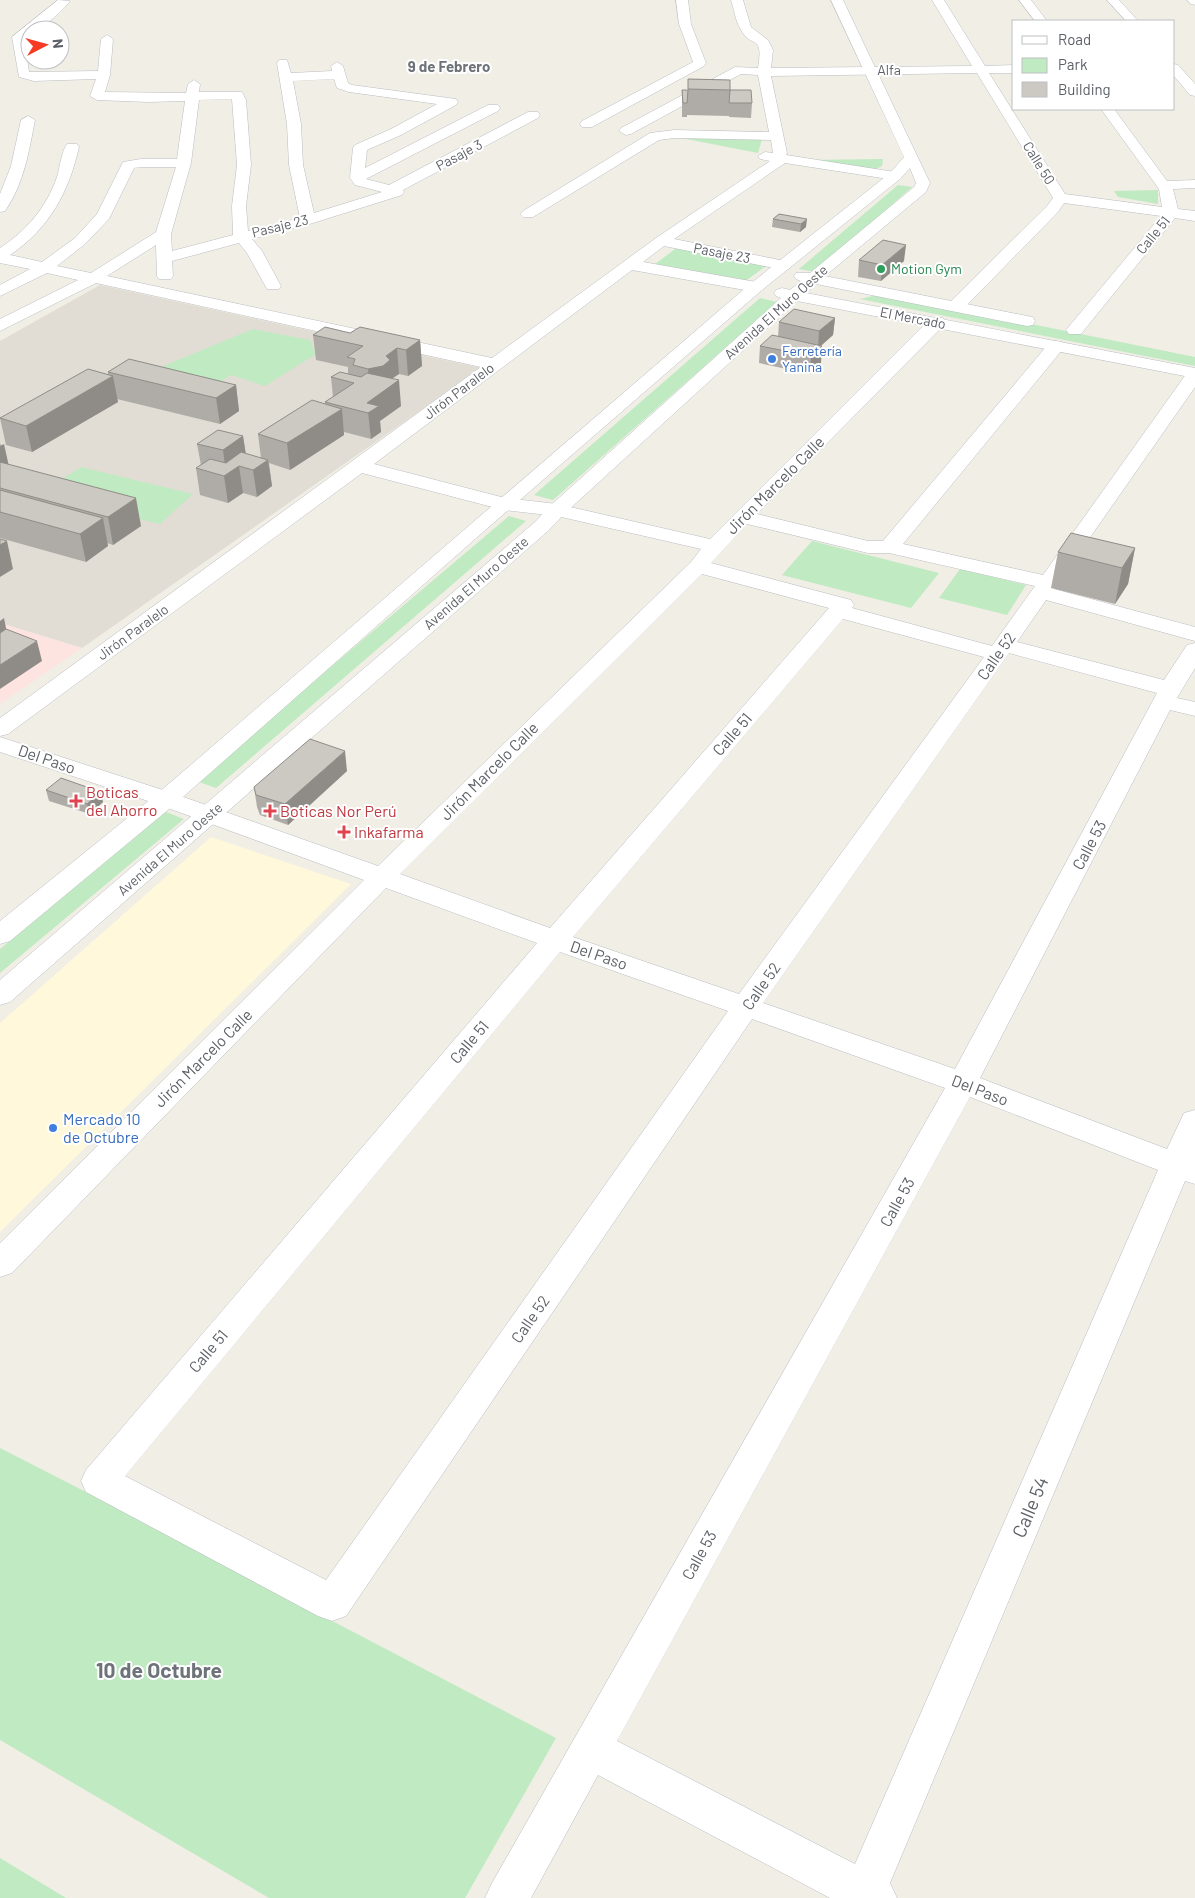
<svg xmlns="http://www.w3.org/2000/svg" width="1195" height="1898" font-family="Barlow,sans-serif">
  <rect width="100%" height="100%" fill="#f0eee5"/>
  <path fill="#fff8db" d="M211 837 351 884 0 1232V1023Z"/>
  <path fill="#e1ddd4" d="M100 285 481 368 82 648 0 623V341Z"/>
  <path fill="#fde4e1" d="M0 623 82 648 0 704Z"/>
  <path fill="#c0eac1" d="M676 137 762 139 758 153Z
    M883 159 882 166 874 170 807 160Z
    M898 185 912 187 815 272 799 269Z
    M1158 190V204L1118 197 1114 191Z
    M678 247 766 266 744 282 655 264Z
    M881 294 1195 357V366L860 299Z
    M760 298 777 302 553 500 534 495Z
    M253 329 310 340 316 354 265 386 231 375 209 389 149 372Z
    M81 467 193 494 160 524 38 495Z
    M509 516 526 521 216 788 196 781Z
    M812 541 939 573 911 608 782 575Z
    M960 569 1026 585 1007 615 939 598Z
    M166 812 184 819 0 973V949Z
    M0 1448 86 1492 556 1738 465 1898H269L0 1740Z
    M0 1858 66 1898H0Z"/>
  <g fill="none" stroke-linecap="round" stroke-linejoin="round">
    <defs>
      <path id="street" d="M58 0 70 1C62 11 43 30 30 30V34L24 38 29 72 98 71 101 39 107 35 113 39 110 75 105 92 186 93 188 84 194 80 200 84 199 92H242L246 100 251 165 246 206 248 231 300 218 289 165 287 124 277 63 279 60H287L291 73 332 71 331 66 337 62 343 66 348 83 352 85 456 99 458 102 456 105 401 135 367 150 365 168 488 105H498L500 108 498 111 366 179 389 185 528 112H538L540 115 538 118 403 190 404 192 402 195 313 223 252 239 262 251 281 286 279 289H267L247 253 239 243 172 261 173 276 171 279H159L157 276 156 245 107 276 492 358 656 238 770 161 760 159 758 156 765 152 773 153 771 140 674 138 659 140 533 217H523L520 214 523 211 650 133 674 130 769 132 758 75 741 74 631 134 626 135 619 131 621 128 735 67 758 68C764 31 751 51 740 28 735 19 734 9 731 0H743L751 27 768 40 773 50 771 68 972 66 932 0H944L985 66 1014 65V73H989L1065 194 1162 207 1159 189 1101 109H1114L1167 181 1195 180V188L1173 189 1178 209 1195 211V221L1175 218 1081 334H1069L1066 330 1161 216 1064 203 1058 212 962 310H950L948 306 950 302 1047 206 1053 198 977 73 771 76 787 153 786 155 895 172 900 173 902 176 900 179 895 180 785 163 674 239 790 262 792 265 790 268 784 270 664 246 643 262 756 282 762 284 764 287 762 290 756 292 632 270 374 464 505 498 557 504 710 539 931 318H943L945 322 943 326 757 514 868 541H883L1050 342 1056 341 1062 342 1065 346 1062 350 903 544 1043 575 1189 370 1195 369V387L1054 589 1195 627V641L1046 600 1017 642 1164 680 1187 645 1195 643V668L1177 698 1195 702V716L1170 710 980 1078 1167 1149 1184 1113 1195 1110V1184L1185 1181 890 1883 897 1898H830L598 1775 531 1898H485L492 1883 945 1088 752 1019 346 1616 332 1621 318 1616 86 1492 81 1481 86 1470 537 943 386 888 12 1273 0 1277V1243L364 880 157 804 0 752V737L175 794 378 866 691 562 701 549 557 516 504 510 362 473 8 734 0 736V718L481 367 96 283 0 331V319L78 280 47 273 0 296V285L30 269 0 263V248C27 230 46 208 57 177 60 167 61 153 67 144H77L79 147C69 192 49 229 10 255L42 262 75 238 97 214 123 162 141 159H177L185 101 148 102 97 100 90 96 96 79 34 81 19 77 12 37ZM334 79 337 88 349 92 437 104 391 129 355 145 353 148 350 178 355 185 382 192 314 213 303 165 301 124 293 81ZM232 99 237 165 232 206 233 235 172 251 171 234 191 163 199 100ZM141 167H176L156 232 91 273 57 266 85 244 109 219 134 168ZM747 524 868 553H889L1035 586 992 646 852 608 854 605 851 600 711 563ZM702 574 829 608 550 928 400 874ZM843 619 984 657 739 994 573 937ZM1009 653 1157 693 955 1069 763 1003ZM560 952 728 1011 326 1580 125 1476ZM970 1097 1158 1170 855 1864 617 1741Z
        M676 0H688L691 24 706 63 704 66 592 127H582L580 124 582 121 693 62 679 24Z
        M1019 0H1031L1047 21H1035Z
        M1107 0H1119L1138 21H1126Z
        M1187 0H1195V5L1191 4Z
        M1174 64 1178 65 1195 84V96L1190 95 1174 76Z
        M28 116 35 120C29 151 24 184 5 211L0 212V194L11 166 21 120Z"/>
      <path id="secondary" d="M831 0H843L930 183 926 192 825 276 1027 316 1033 317 1035 321 1033 325 1027 326 816 284 806 293 1195 368V378L797 301 564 514 549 530 10 1002 0 1005V980L535 522 550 506 781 298 776 296 774 293 776 290 782 288 790 290 801 281 796 279 794 276 796 273H810L914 187 916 183 910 168 900 179 762 290 483 532 175 804 10 941 0 944V921L157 794 750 284 890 173 904 157Z"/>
    </defs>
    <use href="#street" stroke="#babdc2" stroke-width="1"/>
    <use href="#secondary" stroke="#babec4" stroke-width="1"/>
    <use href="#street" fill="#fff" fill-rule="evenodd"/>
    <use href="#secondary" fill="#fff" fill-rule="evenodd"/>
  </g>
  <path fill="#afaca7" d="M688 79 730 80V90L752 103 751 118 729 117V116L687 115V117H682V90H688Z
    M779 214 806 227 800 232 772 227 773 219Z
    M859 260 904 261 881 281 858 277Z
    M835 318 833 335 821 346V363L810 374 759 363 760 346 778 337 779 322Z
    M350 333 420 340 422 366 408 376 399 374 392 379 401 406 380 421 381 432 371 439 344 432V435L290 470 269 463 272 486 257 497 243 493 228 503 200 495 196 468 201 465 197 444 243 436 246 454 261 458 258 434 325 404V402L333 397 331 377 348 374V367L316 360 313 335Z
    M108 372 236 385 239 411 220 424 117 399 118 402 32 452 6 445 0 418 108 375Z
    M0 443 8 464 141 526 113 545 107 543 108 546 86 562 0 538Z
    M1135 548 1128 584 1115 604 1051 588 1058 552Z
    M347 771 288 825 260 815 257 807 254 787Z
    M46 790 103 802 90 814 49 801Z"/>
  <path fill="#8f8c88" d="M807 219 806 227 800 232 801 224Z
    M906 245 904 261 881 281 882 265Z
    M835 318 833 335 818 348 819 331Z
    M420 340 422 366 408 376 406 350Z
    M822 346 821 363 810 374 811 356Z
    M397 348 399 374 391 379 399 380 401 406 380 421 381 432 371 439 367 403 370 394 368 369Z
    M113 376 118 402 32 452 26 426Z
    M236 385 239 411 220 424 216 398Z
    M342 409 344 435 290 470 287 443Z
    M243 436 247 463 239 466 243 493 228 503 224 476 226 474 223 450Z
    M4 444 10 471 0 477V446Z
    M268 460 272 486 257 497 253 470Z
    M136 498 141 526 113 545 108 517Z
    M103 518 108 546 86 562 80 534Z
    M7 541 13 569 0 577V545Z
    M1135 548 1128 584 1115 604 1122 568Z
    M4 618 8 638 0 644V621Z
    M37 641 42 661 0 689V665Z
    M345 751 347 771 288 825 285 804Z
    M101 792 103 802 90 814 87 804Z"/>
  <path fill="#ccc8c2" stroke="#8f8c88" d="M688 79 730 80V90L688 89Z
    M682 90H688L687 103H683Z
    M730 90H751L752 103H729Z
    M779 214 807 219 801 224 773 219Z
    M883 240 906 245 882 265 859 260Z
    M794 309 835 318 819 331 779 322Z
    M325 327 350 333 360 327 420 340 406 350 397 348 386 356 390 360 383 366 368 369 353 365 355 359 347 357 363 346 313 335Z
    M772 335 822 346 811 356 760 346Z
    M129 359 236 385 216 398 108 372Z
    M88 369 113 376 26 426 0 418Z
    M340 372 361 377 367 373 399 380 367 403 379 406 368 413 325 402 354 383 331 377Z
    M312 400 342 409 287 443 258 434Z
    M218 430 243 436 223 450 197 444Z
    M241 452 268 460 253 470 239 466 224 476 196 468 210 459 226 463Z
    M0 462 136 498 108 517 0 488Z
    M0 490 103 518 80 534 0 512Z
    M1071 533 1135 548 1122 568 1058 552Z
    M0 539 7 541 0 545Z
    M6 629 37 641 0 665V633Z
    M310 739 345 751 285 804 256 795 254 787Z
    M61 778 101 792 87 804 46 790Z"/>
  <circle fill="#2e9e5b" stroke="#fff" stroke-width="2" cx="881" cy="269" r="5"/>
  <g fill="#3f7fe0" stroke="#fff" stroke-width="2">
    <circle cx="772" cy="359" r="5"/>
    <circle cx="53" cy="1128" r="5"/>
  </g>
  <g fill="#e0444e" stroke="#fff" stroke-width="2">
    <path d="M73.5 793.5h5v5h5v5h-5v5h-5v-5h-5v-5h5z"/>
    <path d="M267.5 803.5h5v5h5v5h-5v5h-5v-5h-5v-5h5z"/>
    <path d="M341.5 824.5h5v5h5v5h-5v5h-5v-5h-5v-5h5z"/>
  </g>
  <g text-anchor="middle" stroke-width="4" stroke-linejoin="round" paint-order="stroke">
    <g font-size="14" fill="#5d6167" stroke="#fff">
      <text x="889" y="75">Alfa</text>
      <text transform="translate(459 155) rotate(-28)" y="5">Pasaje 3</text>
      <text transform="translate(1039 163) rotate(58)" y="5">Calle 50</text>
      <text transform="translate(280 226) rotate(-14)" y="5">Pasaje 23</text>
      <text transform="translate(1153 235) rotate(-51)" y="5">Calle 51</text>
      <text transform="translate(722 253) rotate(11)" y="5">Pasaje 23</text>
      <text transform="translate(776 312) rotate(-42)" y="5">Avenida El Muro Oeste</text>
      <text transform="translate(913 318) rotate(11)" y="5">El Mercado</text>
      <text transform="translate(459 391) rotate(-37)" y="5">Jirón Paralelo</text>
      <text transform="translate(476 583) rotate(-41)" y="5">Avenida El Muro Oeste</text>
      <text transform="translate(133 632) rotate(-36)" y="5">Jirón Paralelo</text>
      <text transform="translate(170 849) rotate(-41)" y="5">Avenida El Muro Oeste</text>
    </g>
    <g font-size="14" fill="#27864d" stroke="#fff" text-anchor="start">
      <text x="891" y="274">Motion Gym</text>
    </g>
    <g font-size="14" fill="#366cbe" stroke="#fff" text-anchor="start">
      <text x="782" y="356">Ferretería<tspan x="782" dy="16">Yanina</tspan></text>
    </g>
    <g font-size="15" font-weight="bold" fill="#6e7379" stroke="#fff">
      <text x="449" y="72">9 de Febrero</text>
    </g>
    <g font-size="16" fill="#5d6167" stroke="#fff">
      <text transform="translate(775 485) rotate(-45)" y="6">Jirón Marcelo Calle</text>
      <text transform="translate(996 656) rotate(-55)" y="6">Calle 52</text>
      <text transform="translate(732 734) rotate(-49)" y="6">Calle 51</text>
      <text transform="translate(47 759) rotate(19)" y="6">Del Paso</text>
      <text transform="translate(489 771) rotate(-45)" y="6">Jirón Marcelo Calle</text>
      <text transform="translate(1089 845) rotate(-62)" y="6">Calle 53</text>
      <text transform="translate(599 955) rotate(19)" y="6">Del Paso</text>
      <text transform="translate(761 986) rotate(-55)" y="6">Calle 52</text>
      <text transform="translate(469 1042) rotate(-50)" y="6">Calle 51</text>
      <text transform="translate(203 1058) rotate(-45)" y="6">Jirón Marcelo Calle</text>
      <text transform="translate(980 1090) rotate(21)" y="6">Del Paso</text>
      <text transform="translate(897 1202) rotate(-61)" y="6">Calle 53</text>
      <text transform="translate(530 1319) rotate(-55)" y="6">Calle 52</text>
      <text transform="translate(208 1351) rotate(-50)" y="6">Calle 51</text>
      <text transform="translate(699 1555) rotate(-61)" y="6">Calle 53</text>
    </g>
    <g font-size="16" fill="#be3a42" stroke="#fff" text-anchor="start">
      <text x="86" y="798">Boticas<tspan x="86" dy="18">del Ahorro</tspan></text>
      <text x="280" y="817">Boticas Nor Perú</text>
      <text x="354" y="838">Inkafarma</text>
    </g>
    <g font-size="16" fill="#366cbe" stroke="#fff" text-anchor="start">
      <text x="63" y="1125">Mercado 10<tspan x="63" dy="18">de Octubre</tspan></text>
    </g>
    <g font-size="19" fill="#5d6167" stroke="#fff">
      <text transform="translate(1030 1507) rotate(-67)" y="7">Calle 54</text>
    </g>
    <g font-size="21" font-weight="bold" fill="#6e7379" stroke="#fff">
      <text x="159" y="1678">10 de Octubre</text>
    </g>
  </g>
  <rect x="1012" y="20" width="162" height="90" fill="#ffffff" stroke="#bec0c2"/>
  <rect x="1022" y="36" width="25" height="8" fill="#ffffff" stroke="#bec0c2"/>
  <text x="1058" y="45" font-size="15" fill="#5d6167">Road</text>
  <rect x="1022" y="58" width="25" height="15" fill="#c0eac1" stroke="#bec0c2"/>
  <text x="1058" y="70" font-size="15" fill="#5d6167">Park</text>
  <rect x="1022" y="82" width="25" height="15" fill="#ccc8c2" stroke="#bec0c2"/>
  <text x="1058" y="95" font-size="15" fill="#5d6167">Building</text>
  <g transform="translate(45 45) rotate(84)"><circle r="24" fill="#ffffff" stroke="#bec0c2"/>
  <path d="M0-4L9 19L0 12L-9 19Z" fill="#f73a24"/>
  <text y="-8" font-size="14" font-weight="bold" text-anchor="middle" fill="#5d6167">N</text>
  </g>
</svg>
